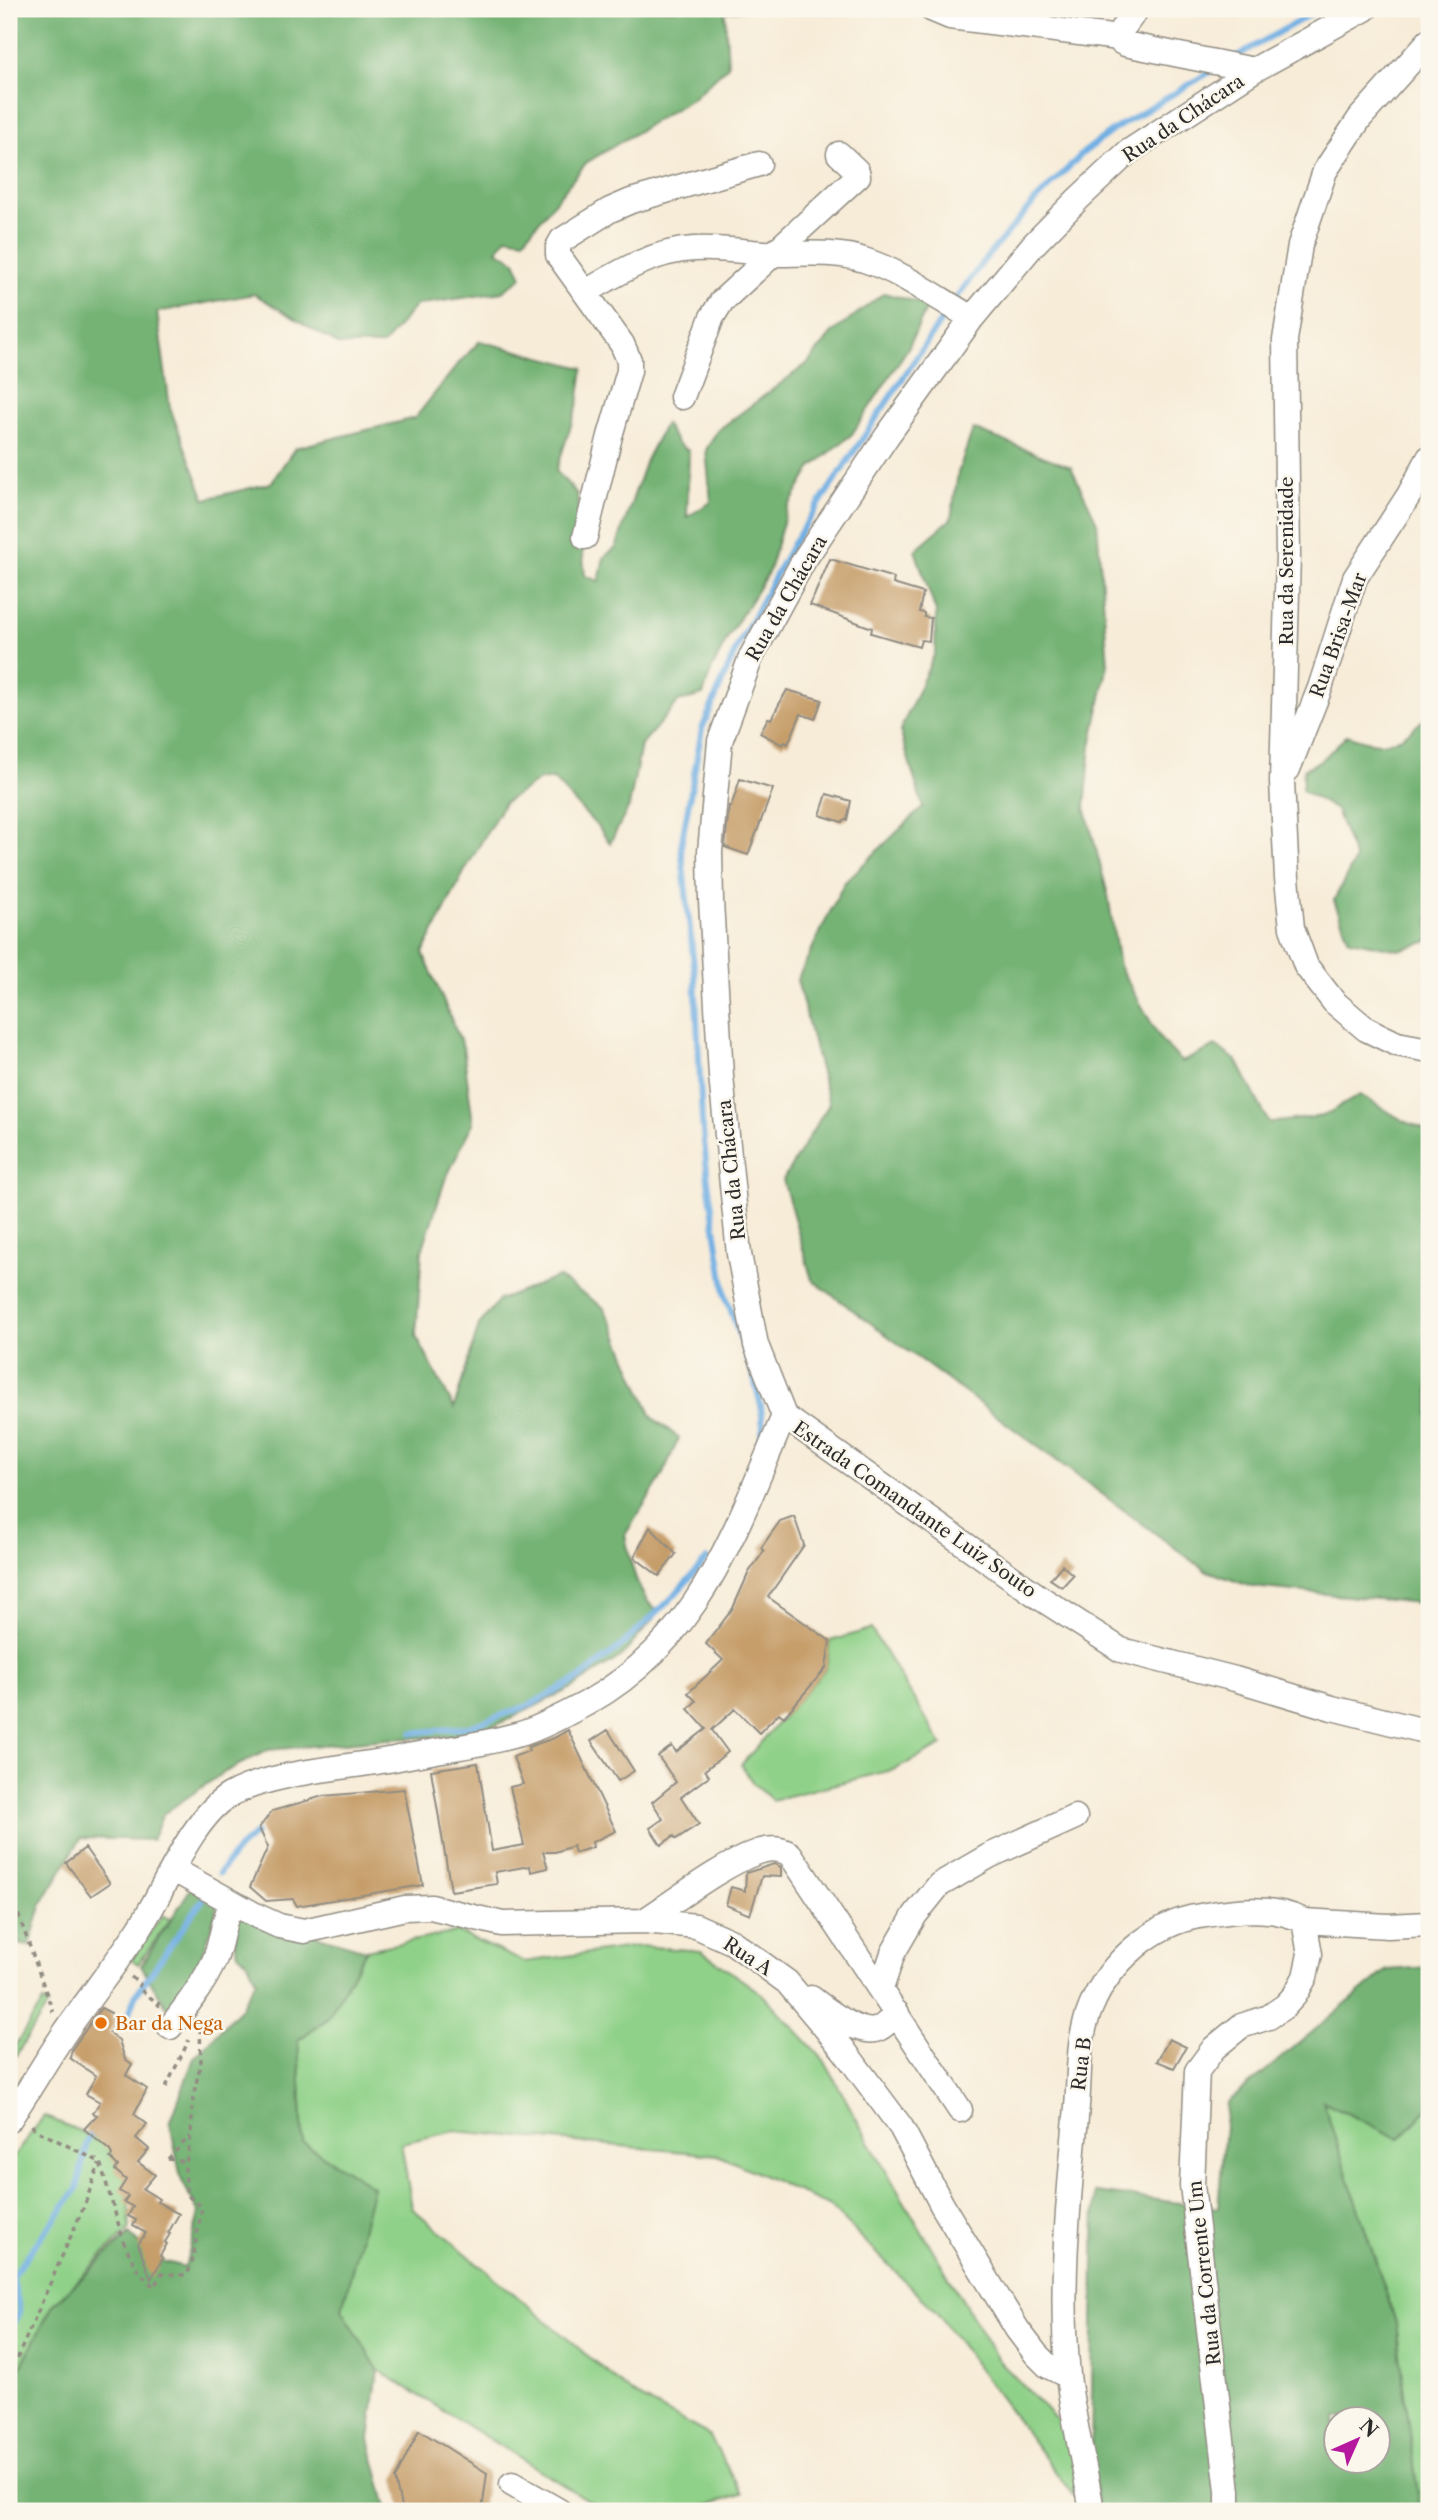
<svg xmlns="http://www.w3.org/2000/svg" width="1438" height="2520" font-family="'Libre Caslon Text',serif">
  <rect width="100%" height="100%" fill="#fbf7ec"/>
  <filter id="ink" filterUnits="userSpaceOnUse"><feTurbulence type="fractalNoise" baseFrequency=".0143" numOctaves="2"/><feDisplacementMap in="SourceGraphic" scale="14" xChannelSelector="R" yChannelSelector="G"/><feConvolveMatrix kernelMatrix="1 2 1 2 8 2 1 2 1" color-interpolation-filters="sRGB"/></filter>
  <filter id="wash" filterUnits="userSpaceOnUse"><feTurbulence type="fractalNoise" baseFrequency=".00686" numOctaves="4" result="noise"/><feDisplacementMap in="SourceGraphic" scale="28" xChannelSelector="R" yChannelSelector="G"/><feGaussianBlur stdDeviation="1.57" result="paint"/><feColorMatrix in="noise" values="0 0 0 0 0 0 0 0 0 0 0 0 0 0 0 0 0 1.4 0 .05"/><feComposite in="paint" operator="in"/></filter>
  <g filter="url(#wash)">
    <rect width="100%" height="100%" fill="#f7ecd8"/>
    <path fill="#90d189" stroke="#5e7e5a" stroke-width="2" d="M871 1629 942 1745 896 1769 772 1800 753 1783 741 1765 826 1668 830 1641Z
      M163 1915 170 1920 138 1964 131 1959Z
      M457 1932 524 1962 639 1946 701 1951 762 1994 824 2060 873 2149 998 2360 1091 2455 1085 2511 936 2312 830 2206 718 2155 455 2131 401 2143 412 2208 633 2394 709 2435 742 2494 686 2511H605L378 2370 342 2309 373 2187 303 2143 298 2040 327 2019 366 1950Z
      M43 2002 48 2005 9 2066V2055Z
      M1322 2100 1399 2139 1429 2107V2511H1420L1396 2323Z
      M44 2116 125 2150 130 2228 52 2306 9 2390V2163Z"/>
    <path fill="#74b375" stroke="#506f50" stroke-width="2" fill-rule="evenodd" d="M9 9H750L725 12 728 66 693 98 586 163 524 240 507 237 497 250 515 261 522 277 502 292 416 305 383 345H339L254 294 157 312 170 408 205 499 271 483 295 448 415 418 459 363 480 341 583 368 578 404 556 471 577 494 585 576 599 581 604 557 616 548 646 460 665 424 678 444 689 451 687 517 711 502 706 450 717 431 808 363 833 332 884 293 928 305 908 348 852 434 812 467 787 509 769 571 728 637 711 671 703 695 678 702 641 745 629 807 610 843 597 826 553 779 540 780 504 803 464 872 423 953 463 1047 473 1123 445 1180 422 1251 416 1336 454 1408 479 1325 499 1300 558 1277 603 1307 613 1325 652 1417 679 1438 661 1478 625 1535C630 1560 637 1598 659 1612L622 1656 570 1689 505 1721 469 1736 387 1739 268 1750 223 1773 163 1814 152 1840 81 1838 42 1903 29 1946 9 1942Z
      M973 429 1071 467 1097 522 1108 664 1091 746 1085 807 1108 895 1119 966 1161 1040 1182 1062 1216 1046 1237 1061 1269 1123 1323 1116 1360 1095 1404 1121 1429 1131V1604L1252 1587 1205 1570 812 1280 783 1180 829 1104 797 980 844 883 923 807 900 731 935 653 936 612 915 550 951 519 958 473Z
      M1429 715V941L1399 950 1349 940 1334 900 1355 860 1336 810 1302 790 1304 769 1322 760 1347 735C1389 751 1398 742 1429 715Z
      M191 1888 218 1903C208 1950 194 1972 170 2012L141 1966Z
      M234 1911 366 1950 327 2019 298 2040 303 2143 373 2187 342 2309 378 2370 369 2439 388 2511H9V2390L52 2306 129 2234 155 2259 185 2267 199 2213 181 2179 170 2123 194 2058 240 2009 256 1980 249 1964 238 1953 233 1930Z
      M1429 1967V2107L1399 2139 1323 2101 1396 2323 1420 2511H1098L1091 2455 1095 2192 1218 2208 1227 2103 1387 1970ZM1336 2418H1378V2460H1336Z"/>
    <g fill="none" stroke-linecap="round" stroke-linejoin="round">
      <path stroke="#70afe3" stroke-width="6" d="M1233 58 1320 9
        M954 301 985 259 1036 200 1083 153 1113 130 1215 69
        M759 1449 763 1427 761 1406 753 1375 725 1294 708 1181 702 1121 695 976 681 846 702 729 738 645 792 545 948 310
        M412 1733 468 1727 530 1705 583 1676 622 1645 669 1601 707 1559
        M219 1873 239 1848 255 1834
        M125 2023 135 1996 206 1895
        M9 2333 20 2312 12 2276 77 2189 86 2146 93 2128"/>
    </g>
    <g id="blocks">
      <path fill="#c69e6a" d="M830 559 894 578 893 584 923 593 919 612 924 613V617L931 618 929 641 921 640 919 647 871 633 872 628 810 605Z
        M787 690 822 700 815 719 801 714 788 744 785 742 783 745 760 733 768 718 771 719Z
        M740 779 773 789 748 855 725 847 729 806 731 807Z
        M827 794 851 801 847 820H844L842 822 820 815Z
        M794 1516 804 1545 768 1597 830 1641 826 1668 784 1717 779 1713 759 1733 735 1709 712 1730 728 1752 705 1770 709 1776 681 1797 699 1824 676 1839 674 1836 661 1845 650 1828 663 1819 652 1802 676 1782 658 1756 672 1746 676 1752 706 1729 688 1709 696 1701 688 1693 723 1660 706 1644 733 1608 749 1572 764 1551 761 1548 780 1521Z
        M650 1527 676 1554 659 1576 634 1557Z
        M1062 1565 1073 1575 1062 1587 1050 1579Z
        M568 1730 616 1831 592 1842 593 1847 575 1853 573 1846 555 1852H543L548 1868 531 1872 530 1866 495 1872 497 1884 451 1891 431 1770 478 1763 492 1851 524 1845 510 1787 523 1784 513 1757 529 1751 528 1747 554 1738Z
        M608 1730 634 1771 618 1781 591 1741Z
        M404 1789 423 1885 297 1906 293 1899 266 1901 250 1887 268 1847 259 1828 272 1811 323 1796Z
        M85 1848 110 1883 91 1896 66 1863Z
        M774 1864 781 1867V1877L762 1876 750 1915 726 1905 731 1887 745 1891 746 1873Z
        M101 2008 111 2013 114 2024 109 2033 119 2040 125 2059 132 2064 126 2075 147 2089 134 2114 147 2124 136 2138 149 2149 138 2162 155 2175 143 2189 159 2199 157 2202 179 2214 168 2233 170 2234 165 2242 167 2244 160 2256 163 2258 151 2279 138 2244 146 2233 133 2226 136 2220 128 2216 133 2207 124 2202 128 2196 119 2191 126 2180 115 2170 118 2166 110 2158 112 2155 110 2151 84 2129 97 2115 93 2113 100 2102 86 2094 96 2076 70 2058 72 2049Z
        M1169 2039 1186 2047 1174 2068 1157 2061Z
        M419 2430 487 2473 482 2511H402L395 2479Z"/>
    </g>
  </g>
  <g filter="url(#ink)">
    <use href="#blocks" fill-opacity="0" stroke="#918c82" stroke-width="2"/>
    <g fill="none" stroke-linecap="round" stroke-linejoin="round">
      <defs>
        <path id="minor" d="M931 9 950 17 1119 38
          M1137 9 1119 33 1121 42 1125 44 1254 70
          M1429 41 1360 118 1325 171 1300 245 1285 340 1288 554 1282 782 1287 878 1292 928 1306 966 1334 1002 1366 1029 1397 1044 1429 1050
          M586 292C619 272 654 251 694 249 722 247 751 253 779 254 806 254 838 251 864 260 902 272 937 298 972 318
          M682 397 712 317 722 301 858 176 857 171 839 154
          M585 537 610 436 629 371V360L622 344 558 255V247L562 240 610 210 631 201 759 164
          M1288 769 1320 688 1355 578 1409 495 1429 458
          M784 1416 756 1345 739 1254 721 1076 711 901 710 852 720 741 751 657 804 560 887 436 972 318 1033 245 1078 199 1128 152 1254 70 1365 9
          M784 1416 1039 1597 1121 1650 1235 1679 1332 1708 1429 1732
          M174 1870 257 1916 279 1926 304 1931 405 1908 431 1907 502 1924 644 1921 696 1926 732 1942 787 1982 843 2049 901 2127 942 2205 1017 2329 1036 2354 1048 2366 1068 2376
          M644 1921C675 1901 725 1863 758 1852 770 1848 779 1848 790 1854L960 2110
          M881 1989 893 1953 915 1915 939 1885 989 1856 1075 1817
          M811 1998C826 2009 856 2034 875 2030 884 2028 890 2019 897 2013
          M170 2027C186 2007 203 1985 214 1961 222 1943 222 1921 232 1903
          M9 2120C28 2092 45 2062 64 2034 88 1999 115 1965 139 1929 164 1891 191 1818 230 1795 271 1772 346 1768 394 1759 435 1750 477 1746 516 1735 534 1731 552 1721 568 1713 696 1652 732 1538 784 1416
          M512 2484 559 2511
          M1092 2511C1085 2466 1073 2421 1068 2375 1059 2285 1069 2196 1077 2106 1080 2072 1077 2040 1091 2007 1109 1963 1153 1923 1200 1916 1234 1910 1273 1905 1304 1921
          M1228 2511V2491L1192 2185 1197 2071 1214 2048 1241 2026 1269 2017 1285 2006 1295 1995 1305 1977 1310 1954 1304 1921 1388 1926 1429 1924"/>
      </defs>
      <use href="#minor" stroke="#918c82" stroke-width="27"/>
      <path stroke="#918c82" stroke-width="3.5" stroke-dasharray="5 5" stroke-linecap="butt" d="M9 1897 15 1905 53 2012
        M131 1977 140 1984 138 1988 159 2004 158 2007
        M166 2087 189 2040
        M32 2125 34 2129 100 2162 124 2243 138 2271 154 2287 161 2274 187 2275 192 2263 202 2207 187 2195 185 2169 191 2135 193 2098 201 2061 200 2026
        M168 2159 190 2136
        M168 2159 186 2162
        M9 2377 85 2204 99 2164"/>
      <use href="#minor" stroke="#fff" stroke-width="24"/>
    </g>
  </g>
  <circle fill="#e8710a" stroke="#fbf7ec" stroke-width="2.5" cx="101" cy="2023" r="7"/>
  <g text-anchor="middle" stroke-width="5" stroke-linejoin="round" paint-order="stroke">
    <g font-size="19" fill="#2b2b2b" stroke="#fbf7ec">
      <text transform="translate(1183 118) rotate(-34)" y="7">Rua da Chácara</text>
      <text transform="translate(1286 561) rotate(-90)" y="7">Rua da Serenidade</text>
      <text transform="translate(786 598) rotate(-60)" y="7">Rua da Chácara</text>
      <text transform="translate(1338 635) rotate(-70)" y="7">Rua Brisa-Mar</text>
      <text transform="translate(731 1170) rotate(-96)" y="7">Rua da Chácara</text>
      <text transform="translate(915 1509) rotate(35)" y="7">Estrada Comandante Luiz Souto</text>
      <text transform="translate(748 1956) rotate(33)" y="7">Rua A</text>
      <text transform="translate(1081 2064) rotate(-83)" y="7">Rua B</text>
      <text transform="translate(1204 2273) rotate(-96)" y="7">Rua da Corrente Um</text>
    </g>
    <g font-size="19" fill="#c56008" stroke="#fbf7ec" text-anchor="start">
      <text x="115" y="2030">Bar da Nega</text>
    </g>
  </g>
  <rect width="1438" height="2520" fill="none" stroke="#fbf7ec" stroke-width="35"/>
  <g transform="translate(1357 2440) rotate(45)"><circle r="33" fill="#fbf7ec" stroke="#a8a59f" stroke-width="2"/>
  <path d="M0-5L12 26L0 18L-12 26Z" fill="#b5179e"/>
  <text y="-10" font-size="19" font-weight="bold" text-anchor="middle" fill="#2b2b2b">N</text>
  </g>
</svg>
